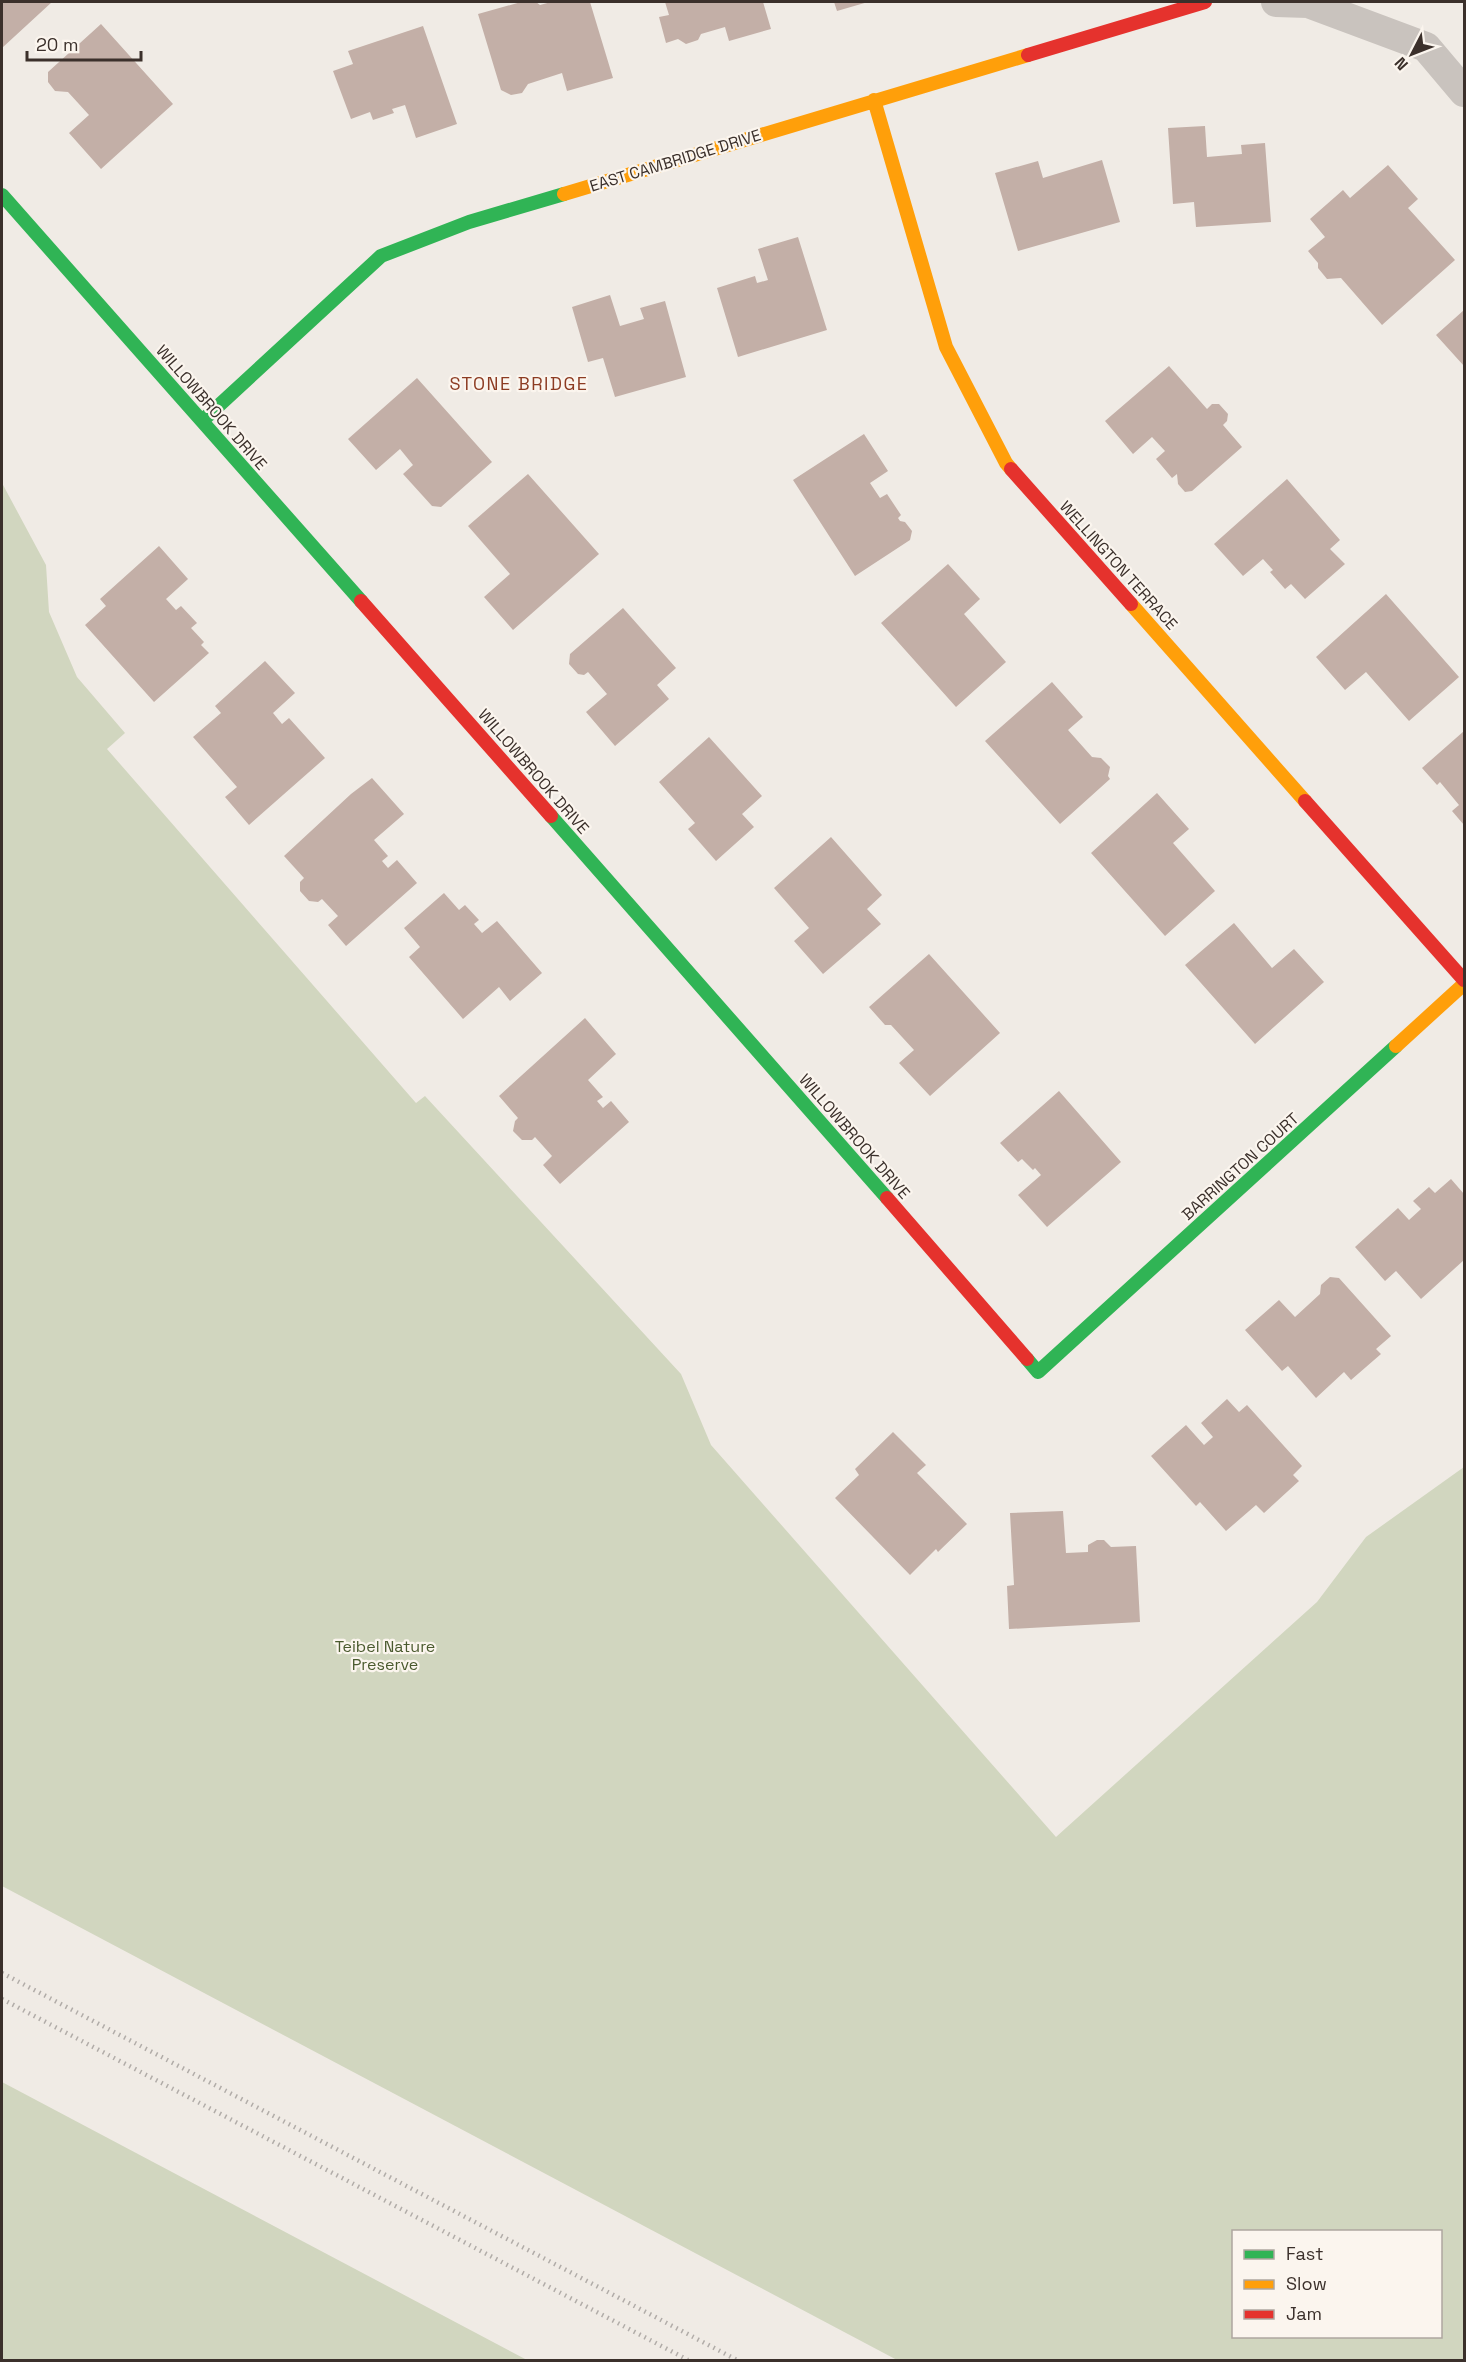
<svg xmlns="http://www.w3.org/2000/svg" width="1466" height="2362" font-family="'Space Grotesk',sans-serif">
  <rect width="100%" height="100%" fill="#f0ebe5"/>
  <path fill="#d1d6bf" fill-rule="evenodd" d="M2 483 46 565 49 612 77 677 125 733 107 749 416 1103 425 1096 681 1374 711 1445 1056 1837 1317 1602 1366 1537 1464 1467V2360H897L2 1886ZM1234 2232H1440V2336H1234Z
    M2 2082 527 2360H2Z"/>
  <path fill="#c3afa7" d="M2 2H52L2 48Z
    M521 2H536L540 5 551 2H590L613 78 567 91 562 73 528 84 522 93 511 95 501 90 478 14Z
    M665 2H763L771 29 729 41 725 27 701 34 698 40 686 44 678 39 666 43 659 17 669 15Z
    M834 2H868L837 11Z
    M101 24 173 104 101 169 69 133 89 115 68 92 55 91 48 82V72Z
    M423 26 457 124 416 138 405 105 392 109 394 113 373 120 370 112 351 119 333 71 353 64 348 51Z
    M1205 126 1207 157 1242 154 1241 145 1265 143 1271 222 1196 227 1194 202 1173 204 1168 128Z
    M1102 160 1120 222 1018 251 995 173 1038 161 1043 178Z
    M1388 165 1418 199 1408 208 1455 260 1382 325 1341 278 1327 279 1318 268V263L1308 251 1325 237 1310 219 1343 190 1350 198Z
    M798 237 827 330 738 357 717 288 755 276 757 283 768 280 758 249Z
    M610 295 620 326 644 319 640 308 665 301 686 377 615 397 603 358 588 362 572 307Z
    M1464 310V366L1436 335Z
    M1169 366 1207 409 1212 404H1219L1228 414 1227 421 1223 425 1242 447 1192 491 1185 492 1178 484 1177 474 1172 478 1156 459 1165 451 1152 437 1133 454 1105 421Z
    M417 378 492 462 441 507 432 506 403 474 413 465 400 449 376 470 348 439Z
    M864 434 888 471 870 483 880 498 887 494 901 515 898 518 900 521 905 522 912 531 910 540 855 576 793 480Z
    M528 474 599 554 513 630 484 597 510 574 468 526Z
    M1287 479 1340 540 1330 549 1345 564 1305 599 1291 584 1285 589 1270 572 1273 570 1263 559 1243 576 1214 544Z
    M159 546 188 579 166 599 176 610 181 606 197 623 191 628 204 642 201 645 209 653 154 702 85 625 106 606 100 599Z
    M948 564 980 599 964 614 1006 662 956 707 881 623Z
    M1386 594 1459 677 1409 721 1366 672 1345 690 1316 657Z
    M623 608 676 668 657 685 669 699 615 746 586 712 607 694 588 672 584 675 578 674 569 664 570 654Z
    M265 661 295 693 273 713 282 724 289 718 325 758 249 825 225 797 237 787 193 737 221 713 215 706Z
    M1052 682 1083 717 1068 730 1092 757 1101 758 1110 767 1108 776 1110 779 1060 824 985 741Z
    M1464 731V825L1452 811 1459 805 1440 782 1437 785 1422 768Z
    M709 737 762 796 742 814 754 827 716 861 688 829 695 823 659 782Z
    M372 778 404 814 374 840 388 856 382 861 388 868 397 860 417 883 346 946 328 925 338 916 322 899 318 902 309 901 300 891V882L304 878 284 856 351 794Z
    M1157 793 1189 829 1173 843 1215 891 1165 936 1091 853Z
    M831 837 882 895 867 909 881 924 823 974 794 941 809 928 774 888Z
    M444 893 459 910 465 905 479 920 474 924 482 933 497 921 542 973 510 1001 499 987 463 1019 409 957 420 947 404 928Z
    M1234 923 1272 968 1294 949 1324 982 1255 1044 1185 965Z
    M929 954 1000 1033 930 1096 899 1063 914 1050 891 1025H885L869 1007Z
    M585 1018 616 1054 588 1080 603 1097 597 1101 603 1108 611 1101 629 1122 560 1184 543 1165 552 1156 535 1137 532 1140H522L513 1131 515 1121 518 1118 499 1096Z
    M1059 1091 1121 1162 1047 1227 1018 1195 1041 1175 1035 1168 1033 1170 1022 1159 1018 1162 1000 1143Z
    M1451 1179 1464 1194V1260L1421 1299 1396 1271 1385 1281 1355 1247 1398 1208 1409 1220 1421 1209 1413 1201 1429 1187 1435 1193Z
    M1330 1277 1339 1278 1391 1336 1376 1349 1381 1354 1351 1380 1344 1372 1316 1398 1288 1366 1282 1371 1245 1330 1279 1300 1295 1317 1320 1294 1321 1285Z
    M1227 1399 1239 1412 1247 1405 1302 1466 1293 1475 1299 1481 1264 1513 1256 1505 1226 1531 1200 1502 1196 1506 1151 1456 1186 1425 1204 1445 1213 1437 1201 1423Z
    M893 1432 926 1465 917 1473 967 1524 938 1552 936 1549 910 1575 835 1498 859 1475 855 1469Z
    M1063 1511 1066 1553 1088 1552V1545L1097 1540H1104L1111 1547 1136 1546 1140 1622 1009 1629 1007 1586 1014 1585 1010 1513Z"/>
  <g fill="none" stroke-linecap="round" stroke-linejoin="round">
    <path stroke="#c9c3be" stroke-width="30" d="M1276 2 1308 3 1426 47 1464 92"/>
    <path stroke="#30b455" stroke-width="14" d="M2 195 361 601
      M202 421 381 256 469 222 564 194
      M551 816 887 1198
      M1027 1359 1038 1372 1396 1046"/>
    <path stroke="#ff9f0a" stroke-width="14" d="M874 100 946 347 1006 463 1011 469
      M564 194 1028 55
      M1131 604 1305 801
      M1396 1046 1464 984"/>
    <path stroke="#e5322d" stroke-width="14" d="M1028 55 1205 2
      M1011 469 1131 604
      M361 601 551 816
      M1305 801 1464 980
      M887 1198 1027 1359"/>
    <path stroke="#b1aca8" stroke-width="4.5" stroke-dasharray="1.5 4.5" stroke-linecap="butt" d="M2 1973 737 2360
      M2 1999 688 2360"/>
  </g>
  <g text-anchor="middle" stroke-width="4.5" stroke-linejoin="round" paint-order="stroke">
    <g font-size="16" fill="#3b302b" stroke="#fbf5ee">
      <text transform="translate(675 160) rotate(-17)" y="6">EAST CAMBRIDGE DRIVE</text>
      <text transform="translate(212 407) rotate(49)" y="6">WILLOWBROOK DRIVE</text>
      <text transform="translate(1119 565) rotate(48)" y="6">WELLINGTON TERRACE</text>
      <text transform="translate(534 771) rotate(49)" y="6">WILLOWBROOK DRIVE</text>
      <text transform="translate(855 1136) rotate(49)" y="6">WILLOWBROOK DRIVE</text>
      <text transform="translate(1240 1166) rotate(-42)" y="6">BARRINGTON COURT</text>
    </g>
    <g font-size="16" fill="#4a5a2e" stroke="#fbf5ee">
      <text x="385" y="1652">Teibel Nature<tspan x="385" dy="18">Preserve</tspan></text>
    </g>
    <g font-size="18" letter-spacing="1.5" fill="#8c3b22" stroke="#fbf5ee">
      <text x="519" y="390">STONE BRIDGE</text>
    </g>
  </g>
  <rect width="1466" height="2362" fill="none" stroke="#3b302b" stroke-width="6"/>
  <rect x="1232" y="2230" width="210" height="108" fill="#fbf5ee" stroke="#aea6a0" stroke-width="1.5"/>
  <rect x="1244" y="2250" width="30" height="9" fill="#30b455" stroke="#aea6a0" stroke-width="1.5"/>
  <text x="1286" y="2260" font-size="18" fill="#3b302b">Fast</text>
  <rect x="1244" y="2280" width="30" height="9" fill="#ff9f0a" stroke="#aea6a0" stroke-width="1.5"/>
  <text x="1286" y="2290" font-size="18" fill="#3b302b">Slow</text>
  <rect x="1244" y="2310" width="30" height="9" fill="#e5322d" stroke="#aea6a0" stroke-width="1.5"/>
  <text x="1286" y="2320" font-size="18" fill="#3b302b">Jam</text>
  <g transform="translate(1412 54) rotate(228)" stroke="#fbf5ee" stroke-width="4.5" paint-order="stroke">
  <path d="M0-4.5L10 22L0 15L-10 22Z" fill="#3b302b"/>
  <text y="-9" font-size="16" font-weight="bold" text-anchor="middle" fill="#3b302b">N</text>
  </g>
  <path d="M27 51v9h114v-9" fill="none" stroke="#3b302b" stroke-width="3"/>
  <text x="36" y="51" font-size="18" fill="#3b302b" stroke="#fbf5ee" stroke-width="4.5" paint-order="stroke">20 m</text>
</svg>
